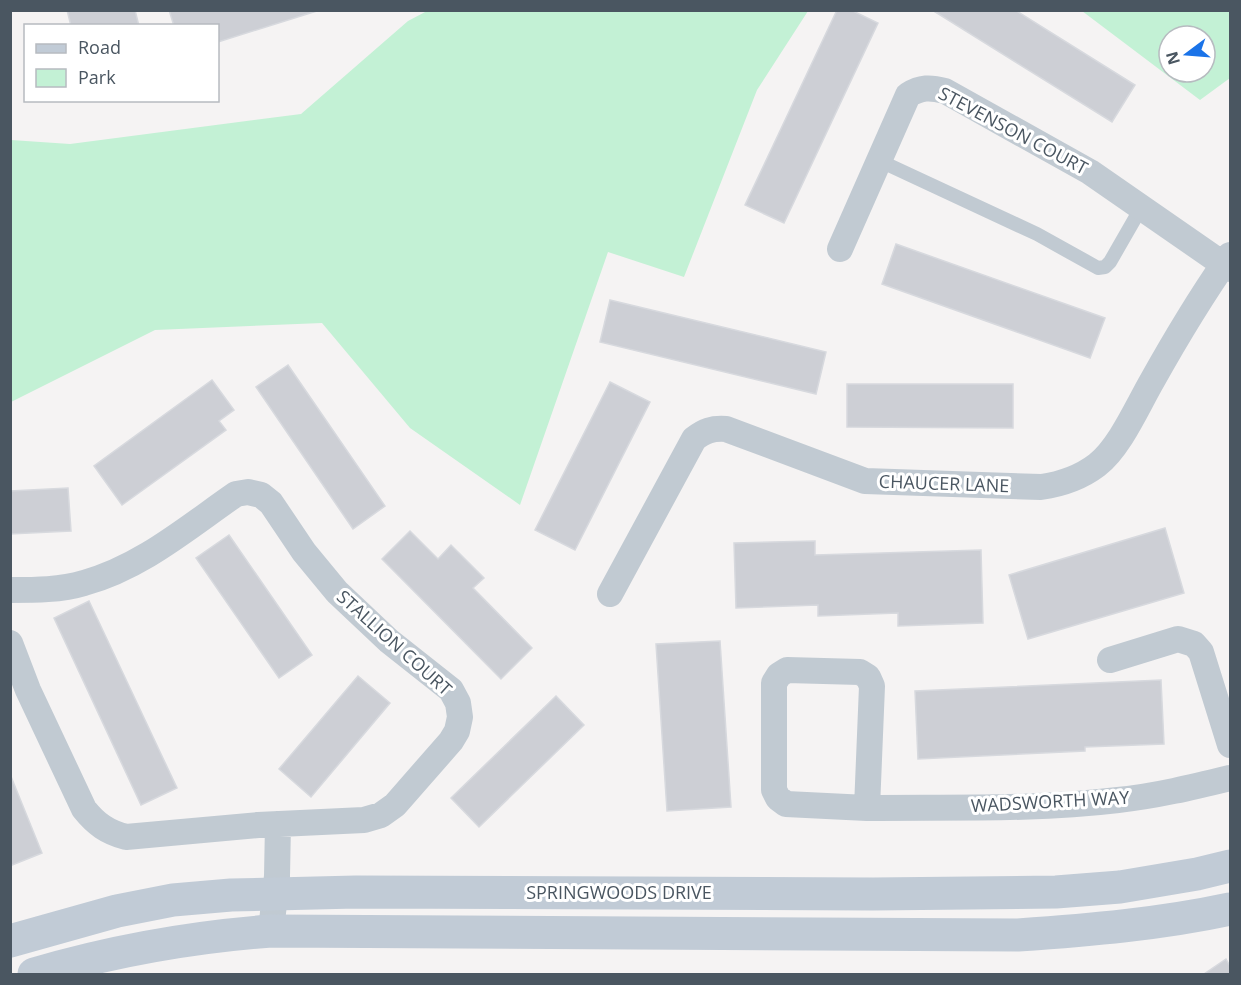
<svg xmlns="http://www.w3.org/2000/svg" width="1241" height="985" font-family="'Open Sans',sans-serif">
  <rect width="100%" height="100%" fill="#f5f3f3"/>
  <path fill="#c3f1d5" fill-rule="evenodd" d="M427 11H808L757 90 684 277 608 252 520 505 410 428 322 323 155 330 11 402V140L70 144 301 114 408 21Z
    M1082 11H1230V78L1200 100ZM1169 36H1205V72H1169Z"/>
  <path fill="#cdcfd5" stroke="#d7d9de" stroke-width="1.5" d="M67 10H135L139 26H71Z
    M169 10H320L218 42V26H174Z
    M837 10H851L878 23 784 223 745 205Z
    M932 10H1015L1135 85 1112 122Z
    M896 244 1105 318 1090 358 882 284Z
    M610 300 826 352 816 394 600 342Z
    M288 365 385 506 353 529 256 387Z
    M212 380 234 410 219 421 226 430 122 505 94 466Z
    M610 382 650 402 575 550 535 530Z
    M847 384H1013V428L847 427Z
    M68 488 71 531 10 534V491Z
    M1165 528 1184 593 1028 639 1009 575Z
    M410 531 438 559 451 545 484 578 473 588 532 648 501 679 382 559Z
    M229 535 312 655 279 678 196 558Z
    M815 541V555L981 550 983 623 898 626V613L818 616V605L736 608 734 543Z
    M89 601 177 788 141 805 54 618Z
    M720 641 731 807 667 811 656 644Z
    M358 676 390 703 311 797 279 769Z
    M1161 680 1164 744 1085 747V751L918 759 915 691Z
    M556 696 584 725 479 827 451 798Z
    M10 774 42 853 10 866Z
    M1226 959 1230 966V974H1204Z"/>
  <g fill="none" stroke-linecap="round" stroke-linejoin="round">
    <path stroke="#c1cad2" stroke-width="14" d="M880 161 1037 234 1098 268 1105 267 1110 262 1141 208"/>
    <path stroke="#c1cad2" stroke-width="26" d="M840 249 908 95C921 87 930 87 945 91L1090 172 1230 269
      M10 590C35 590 61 590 84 583 142 567 188 527 236 494L248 492 261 495 271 503 304 552 337 592 389 641 451 690 458 703 460 717 457 731 451 741 395 805 381 815 364 820 258 825 126 837C107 832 96 824 84 809L28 690 10 643
      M610 594 694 439C704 431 712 428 726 429L865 481 1041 487C1062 484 1080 478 1097 465 1120 447 1137 407 1152 381 1176 338 1202 295 1230 255
      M1110 660 1178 639 1194 644 1201 652 1230 745
      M787 670 860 672 868 677 872 686 867 808 786 804 778 798 774 790V683L779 675Z
      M867 808C950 807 1035 810 1118 800 1156 796 1193 787 1230 778
      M271 931 277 876 278 824"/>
    <path stroke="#c1cbd6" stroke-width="33" d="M10 941 117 911 173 900 231 895 356 892 873 894 1056 892 1120 887 1197 874 1230 866
      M34 974C112 951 191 937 271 931L1018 935C1090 930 1160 924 1230 909"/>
  </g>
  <g text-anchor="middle" stroke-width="6" stroke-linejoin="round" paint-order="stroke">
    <g font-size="18" fill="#4a5661" stroke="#fff">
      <text transform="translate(1013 131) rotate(28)" y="6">STEVENSON COURT</text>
      <text transform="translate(944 484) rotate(2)" y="6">CHAUCER LANE</text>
      <text transform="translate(394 643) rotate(42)" y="6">STALLION COURT</text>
      <text transform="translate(1050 802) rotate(-3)" y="6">WADSWORTH WAY</text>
      <text x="619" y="899">SPRINGWOODS DRIVE</text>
    </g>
  </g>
  <rect width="1241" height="985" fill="none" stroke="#4a5661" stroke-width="24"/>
  <rect x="24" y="24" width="195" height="78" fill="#ffffff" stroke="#b7bbc0" stroke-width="1.5"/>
  <rect x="36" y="44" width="30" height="9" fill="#c1cbd6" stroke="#b7bbc0" stroke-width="1.5"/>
  <text x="78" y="54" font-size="18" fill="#4a5661">Road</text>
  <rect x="36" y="69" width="30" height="18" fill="#c3f1d5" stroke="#b7bbc0" stroke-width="1.5"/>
  <text x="78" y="84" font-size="18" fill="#4a5661">Park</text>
  <g transform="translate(1187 54) rotate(254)"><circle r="28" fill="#ffffff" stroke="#b7bbc0" stroke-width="1.5"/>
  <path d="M0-4.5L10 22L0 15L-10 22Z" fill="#1a73e8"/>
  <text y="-9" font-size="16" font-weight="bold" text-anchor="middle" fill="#4a5661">N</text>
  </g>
</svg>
